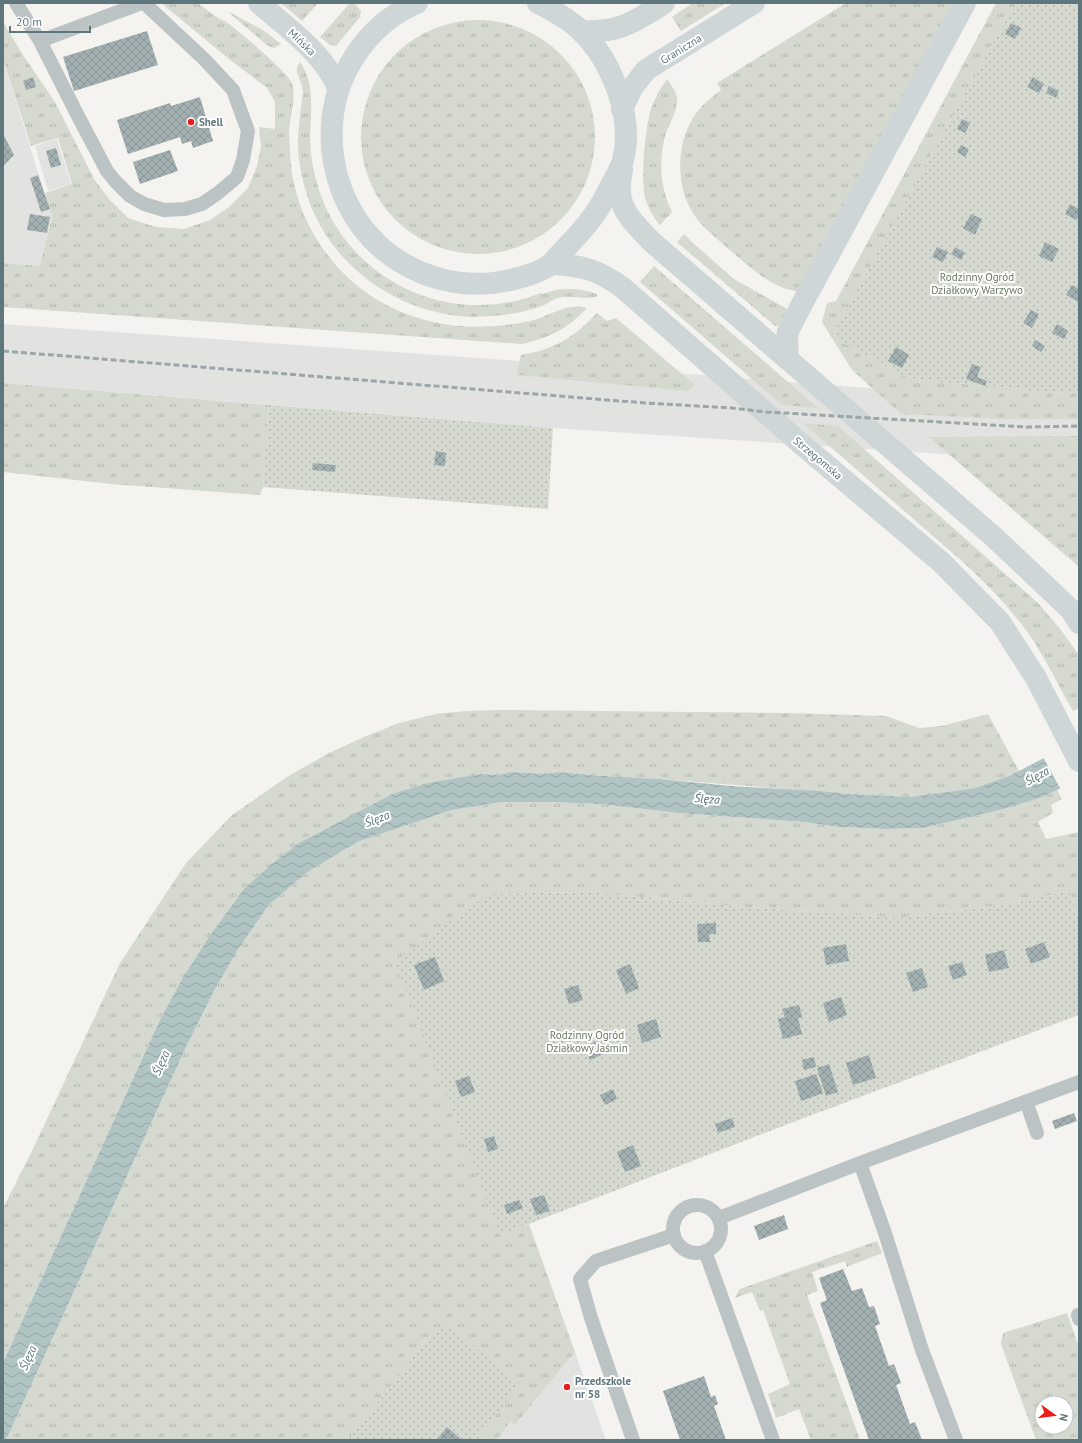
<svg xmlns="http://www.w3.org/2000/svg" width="1082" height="1443" font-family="'PT Sans',sans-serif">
  <defs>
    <pattern id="grass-tufts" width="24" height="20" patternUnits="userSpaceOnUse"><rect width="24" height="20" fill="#d5d9cf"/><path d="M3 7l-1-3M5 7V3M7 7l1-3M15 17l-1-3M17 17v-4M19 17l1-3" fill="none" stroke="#b0b5ad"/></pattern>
    <pattern id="park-dots" width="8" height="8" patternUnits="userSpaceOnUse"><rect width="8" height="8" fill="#d5d9cf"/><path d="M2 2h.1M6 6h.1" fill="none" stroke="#b0b5ad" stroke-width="1.8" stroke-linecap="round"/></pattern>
    <pattern id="water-waves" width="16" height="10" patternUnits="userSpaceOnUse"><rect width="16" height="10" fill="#b1c4c4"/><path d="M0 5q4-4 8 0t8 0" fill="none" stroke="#93a4a4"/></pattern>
    <pattern id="building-cross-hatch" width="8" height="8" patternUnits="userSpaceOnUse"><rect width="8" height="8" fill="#a3b0b2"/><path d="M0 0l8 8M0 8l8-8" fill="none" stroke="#889496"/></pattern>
  </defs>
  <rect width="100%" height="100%" fill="#f4f3f0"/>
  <path fill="#e2e3e1" d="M3 60 52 217 40 266 3 263Z
    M57 139 71 184 48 191 35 146Z
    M3 324 507 360 905 391 1076 394 1079 392V470L988 457 553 428 3 383Z
    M575 1352 606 1440H497L510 1422 515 1425Z"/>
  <path fill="url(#grass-tufts)" fill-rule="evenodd" d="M161 3C172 3 185 1 196 3 202 4 208 12 214 15 217 18 221 19 225 21 237 29 287 72 292 83 297 99 289 117 289 133 290 146 290 161 292 174 301 227 334 275 381 302 426 328 479 332 530 321 550 317 565 302 587 308 566 330 551 337 522 344L3 307V263L40 266 52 217 45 193 72 184 58 138 31 146 3 59V22L23 55 55 102 94 179 109 199 128 218 156 227 184 229 210 220 229 207 248 188 257 166 261 147 259 127 275 129V102L267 88 229 59Z
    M281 3H318L302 21Z
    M350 3H354L361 11 360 17 336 46 330 45 320 37Z
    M693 3H726L681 31 672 17Z
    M846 3H957L798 293C793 289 790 291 784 288 776 285 768 280 760 275 748 266 737 256 725 246 713 235 698 224 690 208 676 182 677 143 693 118 700 106 711 98 721 90L717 83Z
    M996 3H1015L832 336 902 375 918 380 1076 394 1079 392V419H1002L901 414 852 370 822 322 827 303 836 301Z
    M227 11 263 30 281 44 274 48 268 46Z
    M361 137a117 117 0 1 1 234 0a117 117 0 1 1-234 0Z
    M300 62C315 84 311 109 310 135 310 147 311 159 314 171 335 273 443 332 541 293L543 294C560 287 580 288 597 294V296C585 301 572 294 558 298 552 300 547 304 542 306 526 312 508 315 491 316 409 324 326 268 305 188 301 174 298 158 298 143 298 126 301 109 303 92 302 79 292 72 300 62Z
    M667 79C671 85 676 91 677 98 678 109 670 123 666 133 658 158 660 188 672 212L660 225C654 219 649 209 646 201 640 184 645 127 651 109 655 98 660 88 667 79Z
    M684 234 693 243 734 279 789 310 779 325 775 326 677 242Z
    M654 266 818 408 782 405 640 282Z
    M597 313 607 321 616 318 695 385 688 391 517 375 521 355C529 353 537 352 545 349 565 343 583 328 597 313Z
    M3 383 269 405 263 487 260 495 111 484 3 472Z
    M803 423 838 426 1038 603 1061 630 1079 655V708L1073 711C1058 686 1046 659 1029 634 1010 608 987 584 963 562Z
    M1079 436V567L929 437Z
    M501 710 786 713 886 716 919 728 942 726 988 714 1019 771 1009 776 975 788 910 797 849 794 659 779 589 775 559 772 545 774 511 772 500 775 481 774 392 794 299 843 182 979 159 1022 3 1363V1208L31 1153 120 963 186 863 232 815 290 775 329 753 364 737 399 723 436 714 466 711Z
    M1057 790 1062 799 1051 805 1053 813 1038 822 1046 839 1079 832V920L1069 891 1003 905 899 918 745 907 588 892 489 894 500 1235 529 1224 575 1352 515 1425 510 1422 497 1440H476L434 1331 348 1440H6L187 1045 215 989 239 948 268 906 306 873 357 842 452 810 502 802H550L601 804 679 813 804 822 839 827 887 829 923 828 1004 809 1043 797Z
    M877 1241 882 1253 847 1267 845 1261 812 1272 818 1291 807 1295 860 1440H811L799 1409 776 1418 768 1394 790 1384 763 1310 760 1311 752 1292 735 1298 740 1289Z
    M1067 1313 1079 1347V1440H1036L1001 1344 1003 1333ZM1042 1403H1066V1427H1042Z"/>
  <path fill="url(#park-dots)" d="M1015 3H1079V392L1076 394 918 380 902 375 832 336Z
    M269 405 553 428 548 509 263 487Z
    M1069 891 1079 920V1015L796 1121 500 1235 395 961 489 894 588 892 745 907 899 918 1003 905Z
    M451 1328 520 1384 477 1440H348L434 1331Z"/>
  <path fill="url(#water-waves)" d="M1079 740V779L1043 797 1004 809 923 828 887 829 839 827 804 822 679 813 601 804 550 802H502L452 810 357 842 306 873 268 906 239 948 215 989 187 1045 6 1440H3V1363L159 1022 182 979 209 937 244 889 273 863 299 843 392 794 428 783 481 774 500 775 511 772 545 774 559 772 589 775 659 779 731 786 819 791 849 794 910 797 975 788 1009 776Z"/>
  <path fill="#f4f3f0" d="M1079 738V781L1061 790 1043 757Z"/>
  <path fill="url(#building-cross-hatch)" d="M1011 23 1021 28 1015 39 1005 34Z
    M147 31 158 65 74 91 63 57Z
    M33 77 36 87 26 90 23 81Z
    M1033 77 1044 84 1039 93 1027 87Z
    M1049 86 1059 91 1056 98 1046 93Z
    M200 97 213 141 193 148 191 141 182 144 180 137 128 154 117 120 170 103 171 106Z
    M962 119 970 123 965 133 957 129Z
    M3 134 14 155 3 166Z
    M961 145 969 149 965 157 957 152Z
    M56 148 61 165 51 168 46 151Z
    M170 150 178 171 140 184 133 162Z
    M38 175 50 209 41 212 30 178Z
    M1070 204 1079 209V219L1077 218 1076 220 1065 214Z
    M30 214 50 217 47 233 27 230Z
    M971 214 982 219 975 235 963 228Z
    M1045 242 1059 249 1052 262 1039 256Z
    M937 247 948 252 943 262 932 257Z
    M955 247 965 253 961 260 951 254Z
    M1072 285 1079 289V302L1066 295Z
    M1031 310 1039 314 1032 328 1023 323Z
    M1057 324 1068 331 1064 339 1052 333Z
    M1035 340 1045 346 1041 352 1032 346Z
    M896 347 909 355 902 368 888 361Z
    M972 364 981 367 977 377 987 381 985 386 966 379Z
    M436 451 446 453 445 466 434 465Z
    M313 463 336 465 335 472 312 470Z
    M716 923V934H709L710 942H698L697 924Z
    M1044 942 1050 957 1031 964 1025 949Z
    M846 944 849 961 826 965 823 948Z
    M1004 950 1009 968 989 972 985 955Z
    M435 957 444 981 424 990 414 965Z
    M962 962 967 975 953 980 948 966Z
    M630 964 639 988 626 994 616 970Z
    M922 968 928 987 913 992 906 973Z
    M578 985 583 1000 569 1004 564 989Z
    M841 997 847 1015 829 1022 823 1003Z
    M799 1005 802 1017 798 1018 802 1034 783 1039 778 1019 785 1017 782 1009Z
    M656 1019 661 1037 642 1043 637 1025Z
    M598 1041 603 1054 590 1060 584 1046Z
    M869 1055 876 1078 853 1085 846 1063Z
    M814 1057 816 1067 804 1070 802 1060Z
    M829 1064 838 1092 826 1096 817 1068Z
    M816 1074 823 1093 801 1101 795 1081Z
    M469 1076 475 1092 461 1097 455 1081Z
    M613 1089 617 1099 605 1105 600 1095Z
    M1074 1113 1077 1121 1055 1129 1052 1121Z
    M732 1118 735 1127 718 1133 715 1124Z
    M494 1136 498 1149 488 1152 484 1139Z
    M633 1145 641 1166 625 1172 617 1152Z
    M544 1195 550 1211 536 1215 530 1199Z
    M519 1200 523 1208 507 1214 504 1205Z
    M784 1215 788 1229 759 1240 754 1226Z
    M843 1269 852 1291 862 1288 869 1307 874 1306 880 1324 875 1326 889 1366 894 1364 901 1383 896 1385 910 1424 915 1422 922 1440H869L820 1303 827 1300 819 1278Z
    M704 1376 711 1397 715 1395 718 1404 714 1406 726 1440H680L663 1391Z
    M447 1427 462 1440H441L438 1438Z"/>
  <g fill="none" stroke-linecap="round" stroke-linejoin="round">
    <path stroke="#bcc3c5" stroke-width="14" d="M16 3 40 41 78 116 107 171 115 181 130 196 144 204 164 210 185 209 202 204 218 193 237 177 243 160 248 131 233 90 204 59 144 3
      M40 41 142 3
      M1026 1101 1037 1133
      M860 1163 885 1233 922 1350 956 1440
      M673 1229a24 24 0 1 1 48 0a24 24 0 1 1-48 0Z
      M719 1218 860 1163 1079 1082
      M705 1251 773 1440
      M1079 1315H1078L1079 1319
      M633 1440 591 1318 580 1279 596 1261 674 1235"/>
    <path stroke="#cfd6d8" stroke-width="22" d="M259 3C286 27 324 53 338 88
      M417 3C368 24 335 73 332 125 329 169 345 213 377 244 414 278 465 292 514 279 527 276 541 272 551 264 555 260 558 256 562 252 580 233 594 219 606 195 611 184 620 172 623 160 634 117 612 61 581 31 569 19 554 11 538 3
      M582 32C591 31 599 31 607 30 628 27 647 14 664 3
      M622 109 632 88 646 70 754 3
      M622 169C621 177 619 185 620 192 621 213 638 227 652 242L995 538 1071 610 1079 623
      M551 264C581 265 599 270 623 288L799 442 941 562 1000 622 1036 678 1079 761
      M788 360 787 341 788 331 802 304 965 3"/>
    <path stroke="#9ba6a9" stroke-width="3" stroke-dasharray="6 3" stroke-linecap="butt" d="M3 351 645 403 732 408 766 412 1027 427 1079 426"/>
  </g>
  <g fill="#e81e1c" stroke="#fff" stroke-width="1.5">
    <circle cx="191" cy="122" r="4"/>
    <circle cx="567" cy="1387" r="4"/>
  </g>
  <g text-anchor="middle" stroke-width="4" stroke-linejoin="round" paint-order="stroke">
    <g font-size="11" fill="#5e767c" stroke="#fff">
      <text transform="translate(302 42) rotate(44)" y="4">Mińska</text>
      <text transform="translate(681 49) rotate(-32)" y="4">Graniczna</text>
      <text transform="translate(818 458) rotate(40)" y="4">Strzegomska</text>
    </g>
    <g font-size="11" font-weight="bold" fill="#5e767c" stroke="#fff" text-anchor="start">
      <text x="199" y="126">Shell</text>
      <text x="575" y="1385">Przedszkole<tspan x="575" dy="13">nr 58</tspan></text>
    </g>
    <g font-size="11" fill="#6b7961" stroke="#fff">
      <text x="977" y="281">Rodzinny Ogród<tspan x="977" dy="13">Działkowy Warzywo</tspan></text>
      <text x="587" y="1039">Rodzinny Ogród<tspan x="587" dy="13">Działkowy Jaśmin</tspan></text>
    </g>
    <g font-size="12" font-style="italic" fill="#597778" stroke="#fff">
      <text transform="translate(1037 776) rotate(-29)" y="4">Ślęza</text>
      <text transform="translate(707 799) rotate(4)" y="4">Ślęza</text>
      <text transform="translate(377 819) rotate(-21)" y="4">Ślęza</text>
      <text transform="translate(161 1063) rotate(-66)" y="4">Ślęza</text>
      <text transform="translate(28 1358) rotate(-66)" y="4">Ślęza</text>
    </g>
  </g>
  <rect width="1082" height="1443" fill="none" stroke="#5e767c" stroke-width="8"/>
  <g transform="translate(1054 1415) rotate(104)"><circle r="19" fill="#ffffff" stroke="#bfc8cb"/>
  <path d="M0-3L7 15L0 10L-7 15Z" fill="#e81e1c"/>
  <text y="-6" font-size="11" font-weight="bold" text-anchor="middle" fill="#5e767c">N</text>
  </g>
  <path d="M10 26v6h80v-6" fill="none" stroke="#5e767c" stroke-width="2"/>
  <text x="16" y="26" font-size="12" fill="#5e767c" stroke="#ffffff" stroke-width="3" paint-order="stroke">20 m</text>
</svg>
